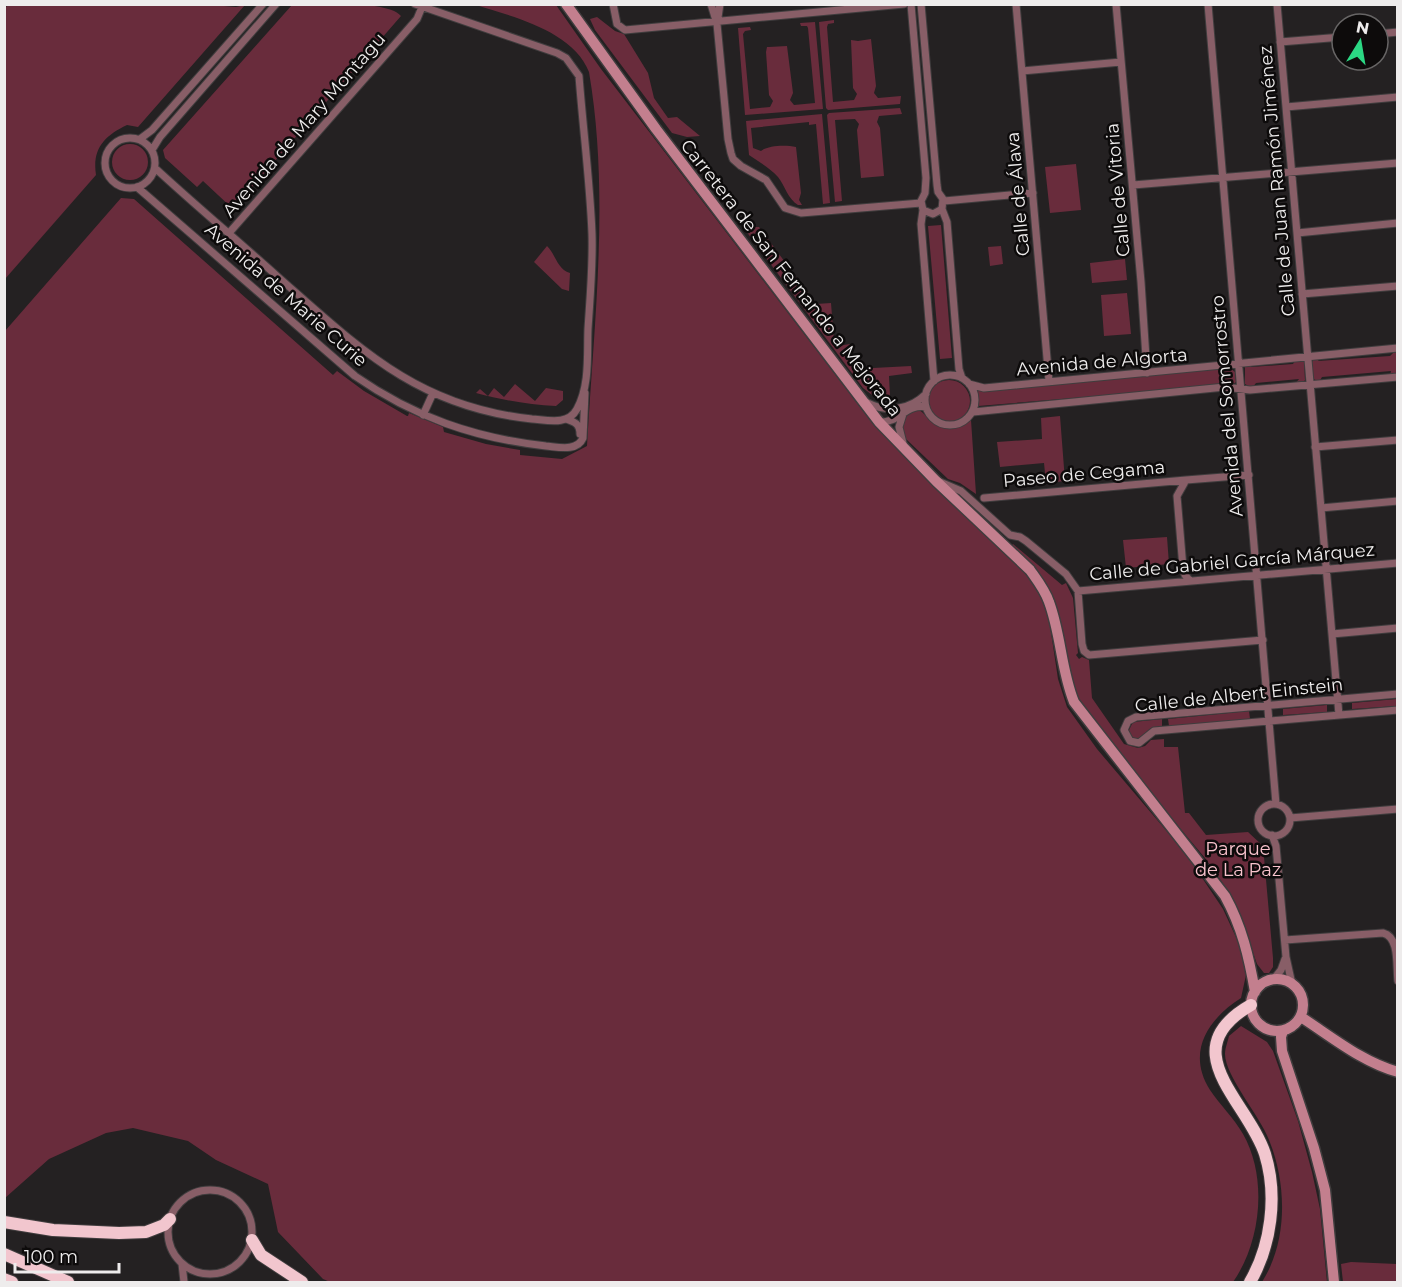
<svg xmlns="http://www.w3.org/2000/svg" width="1402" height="1287" font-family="Montserrat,sans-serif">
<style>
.green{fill:#692c3c}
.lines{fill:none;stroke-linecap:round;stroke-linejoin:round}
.street-casing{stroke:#403d3e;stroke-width:9}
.secondary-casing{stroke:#403d3e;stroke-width:13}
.highway-casing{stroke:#403d3e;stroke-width:14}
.street{stroke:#885e67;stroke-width:7}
.secondary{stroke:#c37f8e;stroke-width:10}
.highway{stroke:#f2c6ce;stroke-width:12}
.labels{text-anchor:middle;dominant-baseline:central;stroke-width:5;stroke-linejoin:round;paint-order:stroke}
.street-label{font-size:18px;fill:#eeecec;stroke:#0d0b0b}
.park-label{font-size:18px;fill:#f9c3cd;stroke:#0d0b0b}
</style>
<rect width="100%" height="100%" fill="#242122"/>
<path class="green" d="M224 5V6L236 7 245 5 138 127 127 125C104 136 92 149 96 175L5 279 4 9 8 5Z
M292 5C315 4 388 0 401 16L233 209 203 181 197 187 165 158 163 150Z
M476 5H556L601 69 870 420 922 473 1019 566 1040 592 1049 619 1058 679 1067 707 1097 749 1186 854 1223 909 1240 946 1246 975 1241 998C1208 1019 1186 1052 1210 1090 1220 1105 1234 1118 1243 1134 1268 1178 1261 1242 1233 1282H330L323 1279 278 1232 268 1184 216 1160 188 1141 133 1128 106 1133 49 1159 5 1198V331L121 198 134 199 333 375 337 371 364 391 407 416H408L409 413 443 427 444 432 486 444 520 450V455L562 459 587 446C594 321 610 195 589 72 573 31 514 17 476 5Z
M597 17 615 31 624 34 648 73 654 98 668 118 677 117 700 136 687 137 672 133 595 30 590 19Z
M834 20V23L828 24 827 27 833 102 854 100 857 94 853 88 851 40 858 41 871 39 876 86 874 93 878 98 901 96 900 104 828 110 826 108 819 22Z
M815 22 823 109 745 115 738 28 750 27 751 30 745 31 743 34 750 109 770 107 773 101 769 95 766 52 767 47H769L787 46 793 93 790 100 794 105 815 103 808 28 807 26H801L800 23Z
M900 108 902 114 879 116 877 122 880 128 884 176 861 178 857 130 859 124 855 119 835 120 842 201 835 202 827 115 829 113Z
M822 114 830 203 823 204 816 124 809 125V122L751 128 753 148 761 151C769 145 786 145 796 147L801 193 799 200 802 205H798C788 199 785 186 778 177 770 168 759 162 749 155L746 121Z
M112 162a18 18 0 1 1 36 0a18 18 0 1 1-36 0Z
M1076 164 1081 210 1050 213 1045 167Z
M941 225 952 358 940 359 928 226Z
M743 227H759L816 304 831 303 834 341 838 346 850 344 852 365 854 369 911 366 912 373 889 376 890 396 885 399 876 398 863 388Z
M547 246C556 255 557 269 570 273L569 291 562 289 534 262Z
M1001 246 1003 264 990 266 988 247Z
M1125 259 1127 280 1092 283 1090 263Z
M1127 293 1131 334 1104 336 1101 295Z
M1395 351H1397V374L1390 376 1391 371 1322 377 1319 382 1312 378 1311 364 1314 358 1321 356 1318 361 1390 356Z
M1297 358 1304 359 1305 380 1303 383 1295 384 1299 379 1256 383 1252 388 1245 384V365L1253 363 1251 367 1293 364Z
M1230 368 1235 372 1236 382 1232 385 978 406V390Z
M928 401a21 21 0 1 1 42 0a21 21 0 1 1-42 0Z
M515 384 535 401 546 388 563 391V400L556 406C529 405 503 400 476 393L480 389 488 396 494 388 504 397Z
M917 409C924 412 927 418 933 423 945 432 959 429 971 420L976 494 960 483 948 479 906 439 902 427 906 414Z
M1060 416 1065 481 1046 483 1044 463 1000 467 997 442 1042 439 1041 418Z
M1167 537 1169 564 1126 568 1123 540Z
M1013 544 1062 585 1066 583 1073 598 1078 653 1076 655 1079 659 1082 657 1089 660 1092 698 1124 744 1138 748 1145 746 1151 740 1164 739V747H1178L1185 813H1189L1206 835 1248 832 1263 846 1273 958V967L1269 973H1264L1257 964 1241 918 1222 882 1205 858 1101 734 1081 705 1071 682 1058 615 1011 547Z
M1397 699V706L1352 709V703Z
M1327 705V712L1283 715V709Z
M1249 711 1250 719 1169 726 1168 719Z
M1162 719V726L1151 728 1139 738H1133L1128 732 1133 722Z
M1241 1026 1267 1042 1273 1051 1298 1121 1312 1172 1320 1209 1327 1282H1262C1288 1241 1287 1184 1269 1140 1260 1116 1225 1076 1225 1054 1225 1048 1228 1041 1229 1036Z
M1351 1262 1397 1264V1282H1343L1341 1264Z"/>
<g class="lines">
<defs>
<path id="street" d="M613 4 617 24 625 30 904 4
M711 4 717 24
M720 4 717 24 728 139 731 153 733 159 741 166 766 180 785 208 801 213 921 203
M911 4 926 178 925 193 921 201 923 210 921 224 934 381
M921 4 937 185 938 192 943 199 942 209 947 222 959 369 962 378
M1016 4 1049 381
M1116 4 1141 282 1147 373
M1208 4 1276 804
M1277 4 1339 715
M1378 34 1398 32
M1280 42 1342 37
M1022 71 1121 62
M1286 107 1398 97
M105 163a25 25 0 1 1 50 0a25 25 0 1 1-50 0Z
M140 139 152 130 263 4
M152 150 160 137 276 4
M155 168C195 205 237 240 277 276 359 348 417 407 532 419 547 420 568 426 577 409 590 385 587 355 588 329 590 298 593 266 592 234 590 182 583 129 579 76L566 58 557 53 415 4
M1133 185 1398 163
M137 187 355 376C414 417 474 438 546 446 558 447 577 452 583 438L585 393
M944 201 1033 193
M923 210 933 214 942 209
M229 233 417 19 422 7
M1297 233 1398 223
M1302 294 1398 286
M925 400a25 25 0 1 1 50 0a25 25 0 1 1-50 0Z
M969 384 984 388 1398 348
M868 403C887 413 910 410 926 394
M973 412 1225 387 1250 390 1398 377
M903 414 899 427 903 443
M423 415 433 393
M566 419C575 422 580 424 580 434
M879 422C898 424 907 403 926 407
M1315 447 1398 440
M940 482 961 491 1010 535 1020 537 1026 541 1066 574 1078 591 1398 563
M984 498 1186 480
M1321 508 1398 501
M1190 581 1185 575 1183 568 1177 496 1186 480 1249 475
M1078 591 1082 644 1084 651 1089 655 1263 640
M1332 634 1398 628
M1398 694 1136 717 1128 721 1124 730 1130 741 1139 743 1154 731 1398 710
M1258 820a16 16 0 1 1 32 0a16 16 0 1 1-32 0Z
M1290 818 1398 809
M1272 835 1276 846 1286 957 1292 984
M1285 940 1383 933C1400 937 1396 967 1398 981
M1273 980 1281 970 1285 959
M168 1232a42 42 0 1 1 84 0a42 42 0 1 1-84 0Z
M182 1264 184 1282"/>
<path id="secondary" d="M566 4 656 129 879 422 936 481 1030 570C1037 580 1045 590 1049 602 1061 634 1061 670 1074 702L1225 896C1242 927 1249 957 1255 992
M1251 1005a26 26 0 1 1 52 0a26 26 0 1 1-52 0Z
M1301 1017C1332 1037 1362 1062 1398 1072
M1283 1031 1281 1037 1282 1051 1314 1148 1325 1190 1334 1282"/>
<path id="highway" d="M4 1222 53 1230 119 1233 146 1232 164 1225 170 1219
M252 1240 261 1255 302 1282
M4 1254 68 1282
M4 1279 12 1282
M1250 1282C1271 1246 1278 1196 1265 1154 1247 1100 1172 1050 1251 1005"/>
</defs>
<use href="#street" class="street-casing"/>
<use href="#secondary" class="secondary-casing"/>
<use href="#highway" class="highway-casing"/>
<use href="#street" class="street"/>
<use href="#secondary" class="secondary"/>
<use href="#highway" class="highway"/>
</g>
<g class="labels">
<g class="street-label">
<text transform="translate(304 125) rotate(-49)">Avenida de Mary Montagu</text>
<text transform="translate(1277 181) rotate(-95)">Calle de Juan Ramón Jiménez</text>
<text transform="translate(1118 190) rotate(-95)">Calle de Vitoria</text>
<text transform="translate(1018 194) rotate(-95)">Calle de Álava</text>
<text transform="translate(791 278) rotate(52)">Carretera de San Fernando a Mejorada</text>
<text transform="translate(286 295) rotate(41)">Avenida de Marie Curie</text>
<text transform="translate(1102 362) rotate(-5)">Avenida de Algorta</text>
<text transform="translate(1227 406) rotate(-95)">Avenida del Somorrostro</text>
<text transform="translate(1084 474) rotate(-5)">Paseo de Cegama</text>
<text transform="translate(1232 562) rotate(-5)">Calle de Gabriel García Márquez</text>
<text transform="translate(1239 695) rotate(-6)">Calle de Albert Einstein</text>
</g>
<g class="park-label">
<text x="1238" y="849">Parque<tspan x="1238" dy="21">de La Paz</tspan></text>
</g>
</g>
<rect width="1402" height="1287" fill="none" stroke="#eeecec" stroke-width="12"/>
<g transform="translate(1360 42) rotate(11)"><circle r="28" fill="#0d0b0b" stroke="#676565" stroke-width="1.5"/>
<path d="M0-4.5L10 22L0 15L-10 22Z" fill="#2bd884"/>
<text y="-9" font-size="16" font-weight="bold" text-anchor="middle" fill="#eeecec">N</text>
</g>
<path d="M15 1263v9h104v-9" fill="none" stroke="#eeecec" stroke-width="3"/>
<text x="24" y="1263" font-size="18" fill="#eeecec" stroke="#0d0b0b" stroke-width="4.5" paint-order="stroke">100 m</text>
</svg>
